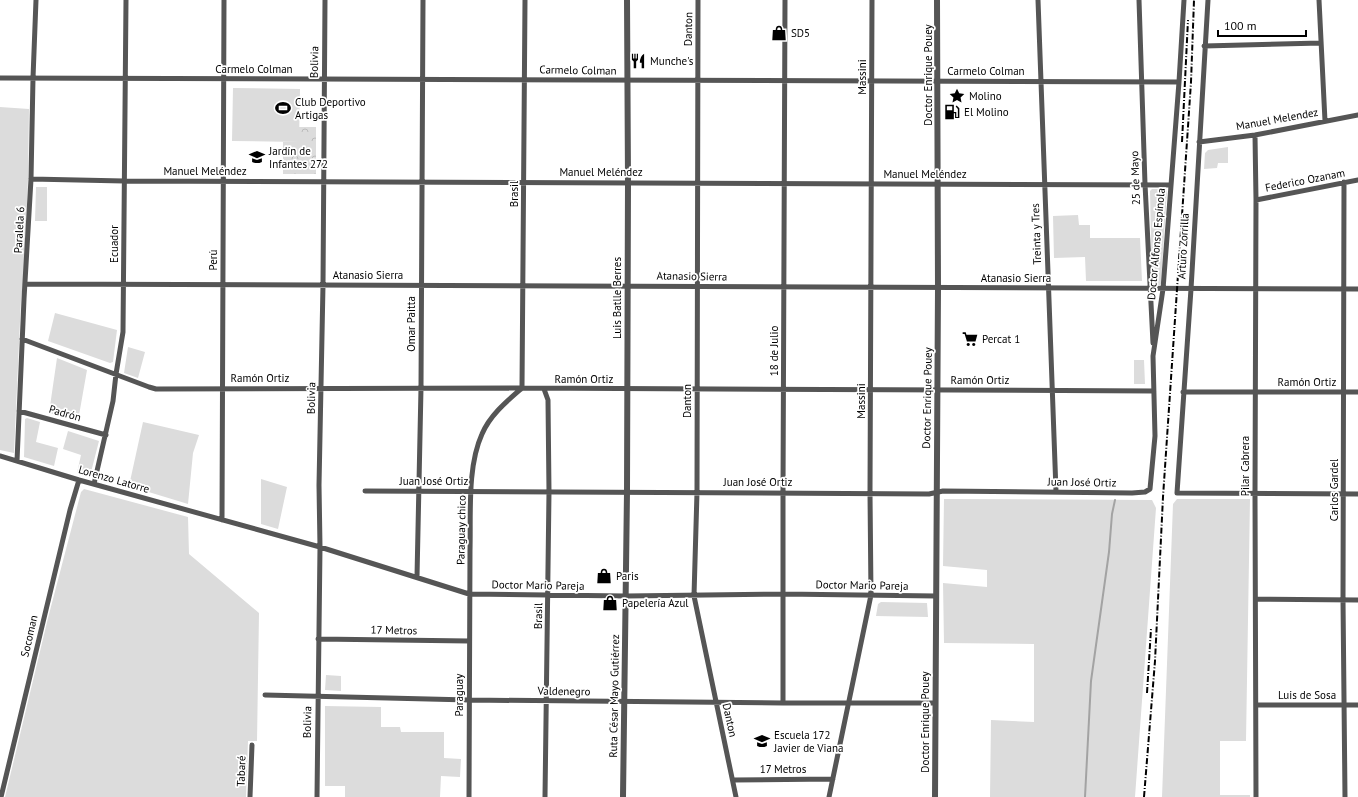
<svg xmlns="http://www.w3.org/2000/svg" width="1358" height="797" font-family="'PT Sans',sans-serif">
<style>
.grass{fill:#dcdcdc}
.forest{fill:url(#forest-crowns)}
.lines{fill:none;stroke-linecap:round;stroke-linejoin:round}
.stream{stroke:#a3a3a3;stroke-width:2}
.minor{stroke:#555;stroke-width:5}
.tertiary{stroke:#555;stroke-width:6}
.rail{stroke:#000;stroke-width:2;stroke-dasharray:6 2 1 2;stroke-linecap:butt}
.labels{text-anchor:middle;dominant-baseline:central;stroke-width:3.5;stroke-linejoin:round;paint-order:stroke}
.street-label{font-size:11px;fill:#000;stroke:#fff}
.poi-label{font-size:11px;fill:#000;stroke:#fff;text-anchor:start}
</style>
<defs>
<pattern id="forest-crowns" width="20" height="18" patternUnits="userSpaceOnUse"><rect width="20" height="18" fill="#dcdcdc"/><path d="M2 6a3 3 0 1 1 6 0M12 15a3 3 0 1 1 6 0" fill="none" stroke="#bbb"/></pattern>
</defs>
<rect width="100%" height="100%" fill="#fff"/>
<path class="grass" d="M233 88 300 89 299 142 232 141Z
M0 107 29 109 28 179 24 277 21 299 14 453 0 450Z
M1228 147V163H1218L1217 168 1204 169 1205 153 1208 150Z
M36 187H47V221H35Z
M1152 189H1165L1167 191 1161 283 1160 285H1154L1152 284 1150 191Z
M1078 215 1079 225H1090V238H1140L1142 281H1086L1085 257 1054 258 1053 216Z
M55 313 117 330 113 362 110 363 48 341Z
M128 347 145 352 138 378 124 373Z
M57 358 87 370 78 421 49 413Z
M1134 360H1144L1145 384H1134Z
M27 418 40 422 36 442 58 448 54 466 24 457 25 419Z
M143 422 199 435 193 453 188 504 129 486Z
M68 431 99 441 90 476 77 473 81 455 63 449Z
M261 479 287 487 278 529 261 524Z
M84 489 188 517 189 554 259 613 257 741H248L246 797H5L48 618 81 492Z
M944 499 1152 500 1156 508 1135 797H990L991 720 1034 722V644L944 643 943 583 987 587V570L943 566Z
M1177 499H1250L1246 741H1220V795H1250V797H1162L1173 504Z
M881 602 927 603 928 617 876 616 878 604Z
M326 675 341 676V691L325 690Z
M325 706 381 707V727H400L401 732H444V758L461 759 460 777 441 776 440 797H345V786H325Z"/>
<path class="forest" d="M299 127H316V174H283V142H299Z"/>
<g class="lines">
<path class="stream" d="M1085 797 1091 681 1109 552 1112 514 1115 500"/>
<path class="minor" d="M698 0 697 492 694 596 736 797
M1038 0 1056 491
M1139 0 1145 184 1153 343
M1208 0 1191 289 1177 493 1358 494
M1319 0 1325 121
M1204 46 1321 43
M0 78 1179 82
M1255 135 1256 200 1255 493 1256 797
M1199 142 1255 135 1358 115
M31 179 124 181 1171 185
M1344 182 1343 600 1345 797
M1256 200 1358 180
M26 284 1358 289
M22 339 149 387 156 389 522 388 1154 391
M544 389 548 400 549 492 545 797
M1183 392H1358
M19 411 106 435
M0 456 79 480 320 547 469 594 626 596 783 594 936 596
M17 461 24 299 31 179 33 78 36 0
M94 484 113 401 116 374 123 332 126 0
M365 491 929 494 943 491 1132 493 1145 492 1150 489 1155 436 1153 356 1163 289 1179 82 1184 0
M222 520 224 0
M417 577 421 388 423 0
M1256 599 1358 600
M318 639 469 641
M265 695 469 700 783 703H935
M783 703V492L785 0
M1256 705H1358
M733 780 833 779
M1 797 70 510 79 480
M250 797 252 745
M317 797 320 547 319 485 323 285 325 0
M469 797C469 715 469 633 470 551 471 514 467 467 482 434 490 415 507 401 522 388L525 0
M829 797 871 595 870 493 872 0"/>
<path class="tertiary" d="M623 797 627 492 628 182 627 0
M935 797 938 288 937 0"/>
<path class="rail" d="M1182 142 1188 20
M1147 693 1151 629
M1144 797 1155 661 1163 497 1191 82 1194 0"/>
</g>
<defs>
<symbol id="shop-bare" viewBox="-9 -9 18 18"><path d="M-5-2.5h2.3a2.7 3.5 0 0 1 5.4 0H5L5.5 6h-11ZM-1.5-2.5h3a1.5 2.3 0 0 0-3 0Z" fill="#000" stroke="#fff" stroke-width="2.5" paint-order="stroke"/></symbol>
<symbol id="restaurant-bare" viewBox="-9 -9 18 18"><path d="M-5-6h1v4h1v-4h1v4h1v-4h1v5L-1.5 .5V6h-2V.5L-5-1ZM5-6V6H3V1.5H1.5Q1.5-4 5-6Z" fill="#000" stroke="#fff" stroke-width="2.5" paint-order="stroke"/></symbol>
<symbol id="sight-bare" viewBox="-9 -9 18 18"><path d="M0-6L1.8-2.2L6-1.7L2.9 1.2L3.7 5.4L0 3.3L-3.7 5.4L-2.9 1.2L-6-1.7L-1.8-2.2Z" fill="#000" stroke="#fff" stroke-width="2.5" paint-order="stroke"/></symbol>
<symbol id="stadium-bare" viewBox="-9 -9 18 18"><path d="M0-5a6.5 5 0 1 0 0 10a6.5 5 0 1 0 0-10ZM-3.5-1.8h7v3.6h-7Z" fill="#000" stroke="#fff" stroke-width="2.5" paint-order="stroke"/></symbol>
<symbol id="fuel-bare" viewBox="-9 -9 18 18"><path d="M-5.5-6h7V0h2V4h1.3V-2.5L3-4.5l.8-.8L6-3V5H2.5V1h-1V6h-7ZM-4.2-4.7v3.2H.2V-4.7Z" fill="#000" stroke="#fff" stroke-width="2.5" paint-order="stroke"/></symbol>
<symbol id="school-bare" viewBox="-9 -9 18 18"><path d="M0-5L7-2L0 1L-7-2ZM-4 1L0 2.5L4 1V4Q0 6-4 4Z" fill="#000" stroke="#fff" stroke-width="2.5" paint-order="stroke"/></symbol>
<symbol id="supermarket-bare" viewBox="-9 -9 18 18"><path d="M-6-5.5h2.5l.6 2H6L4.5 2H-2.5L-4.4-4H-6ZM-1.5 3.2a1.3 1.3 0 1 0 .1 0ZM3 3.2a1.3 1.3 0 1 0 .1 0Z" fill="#000" stroke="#fff" stroke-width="2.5" paint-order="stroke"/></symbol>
</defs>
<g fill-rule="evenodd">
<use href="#shop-bare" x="768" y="22" width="22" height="22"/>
<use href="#restaurant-bare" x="627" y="50" width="22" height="22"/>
<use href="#sight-bare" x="946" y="85" width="22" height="22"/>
<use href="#stadium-bare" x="272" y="97" width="22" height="22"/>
<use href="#fuel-bare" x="941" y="101" width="22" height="22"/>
<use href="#school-bare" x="246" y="146" width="22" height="22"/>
<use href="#supermarket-bare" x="959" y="328" width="22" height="22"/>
<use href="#shop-bare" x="593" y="565" width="22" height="22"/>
<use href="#shop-bare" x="599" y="592" width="22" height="22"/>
<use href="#school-bare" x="751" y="730" width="22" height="22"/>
</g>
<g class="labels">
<g class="street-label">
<text transform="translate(688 29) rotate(-89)">Danton</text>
<text transform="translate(314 62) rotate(-89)">Bolivia</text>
<text x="254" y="69">Carmelo Colman</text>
<text transform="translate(578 70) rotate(1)">Carmelo Colman</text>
<text x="986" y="71">Carmelo Colman</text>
<text transform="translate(928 75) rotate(-90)">Doctor Enrique Pouey</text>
<text transform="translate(862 77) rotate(-90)">Massini</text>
<text transform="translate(1277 119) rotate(-10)">Manuel Melendez</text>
<text x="205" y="171">Manuel Meléndez</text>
<text x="601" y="172">Manuel Meléndez</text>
<text x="925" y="174">Manuel Meléndez</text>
<text transform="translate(1135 178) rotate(-92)">25 de Mayo</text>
<text transform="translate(1305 180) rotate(-11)">Federico Ozanam</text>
<text transform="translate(514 194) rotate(-90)">Brasil</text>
<text transform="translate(19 230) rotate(-87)">Paralela 6</text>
<text transform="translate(1036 234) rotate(-92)">Treinta y Tres</text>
<text transform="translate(114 244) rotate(-90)">Ecuador</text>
<text transform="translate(1156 244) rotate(-85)">Doctor Alfonso Espínola</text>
<text transform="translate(1183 246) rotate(-87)">Arturo Zorrilla</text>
<text transform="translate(213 260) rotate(-90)">Perú</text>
<text x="368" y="275">Atanasio Sierra</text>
<text transform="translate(692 276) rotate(1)">Atanasio Sierra</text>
<text x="1016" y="278">Atanasio Sierra</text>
<text transform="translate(617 298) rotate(-90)">Luis Batlle Berres</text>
<text transform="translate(411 324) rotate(-90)">Omar Paitta</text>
<text transform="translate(774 351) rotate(-90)">18 de Julio</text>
<text x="260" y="378">Ramón Ortiz</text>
<text x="584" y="379">Ramón Ortiz</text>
<text x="980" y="380">Ramón Ortiz</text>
<text x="1307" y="382">Ramón Ortiz</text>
<text transform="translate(311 398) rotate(-89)">Bolivia</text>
<text transform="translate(927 398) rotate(-89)">Doctor Enrique Pouey</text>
<text transform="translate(687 401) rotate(-90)">Danton</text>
<text transform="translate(861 401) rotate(-90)">Massini</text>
<text transform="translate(65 413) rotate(16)">Padrón</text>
<text transform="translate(1245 466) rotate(-90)">Pilar Cabrera</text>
<text transform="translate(114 479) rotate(16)">Lorenzo Latorre</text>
<text x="434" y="481">Juan José Ortiz</text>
<text x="758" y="482">Juan José Ortiz</text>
<text transform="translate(1082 482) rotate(1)">Juan José Ortiz</text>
<text transform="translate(1334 490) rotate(-90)">Carlos Gardel</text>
<text transform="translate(461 530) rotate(-89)">Paraguay chico</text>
<text transform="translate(538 585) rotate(1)">Doctor Mario Pareja</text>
<text transform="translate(862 585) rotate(1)">Doctor Mario Pareja</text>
<text transform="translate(538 616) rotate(-89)">Brasil</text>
<text transform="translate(394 630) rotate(1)">17 Metros</text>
<text transform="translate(29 636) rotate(-77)">Socoman</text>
<text transform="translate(564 691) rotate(1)">Valdenegro</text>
<text transform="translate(459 695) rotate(-90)">Paraguay</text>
<text x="1307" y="695">Luis de Sosa</text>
<text transform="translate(614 696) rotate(-89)">Ruta César Mayo Gutiérrez</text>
<text transform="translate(730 720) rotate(78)">Danton</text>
<text transform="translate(307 722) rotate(-89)">Bolivia</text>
<text transform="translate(925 722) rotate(-90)">Doctor Enrique Pouey</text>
<text x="783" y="769">17 Metros</text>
<text transform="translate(241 771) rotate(-88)">Tabaré</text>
</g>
<g class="poi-label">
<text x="791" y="33">SD5</text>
<text x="650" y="61">Munche's</text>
<text x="969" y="96">Molino</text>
<text x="295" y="102">Club Deportivo<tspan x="295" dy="13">Artigas</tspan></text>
<text x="964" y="112">El Molino</text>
<text x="269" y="151">Jardín de<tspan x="269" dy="13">Infantes 272</tspan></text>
<text x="982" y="339">Percat 1</text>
<text x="616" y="576">Paris</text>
<text x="622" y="603">Papelería Azul</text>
<text x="774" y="735">Escuela 172<tspan x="774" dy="13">Javier de Viana</tspan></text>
</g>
</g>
<path d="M1218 30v6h88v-6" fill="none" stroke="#000000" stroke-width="2"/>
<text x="1224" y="30" font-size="12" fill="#000000" stroke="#ffffff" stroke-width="3" paint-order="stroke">100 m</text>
</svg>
